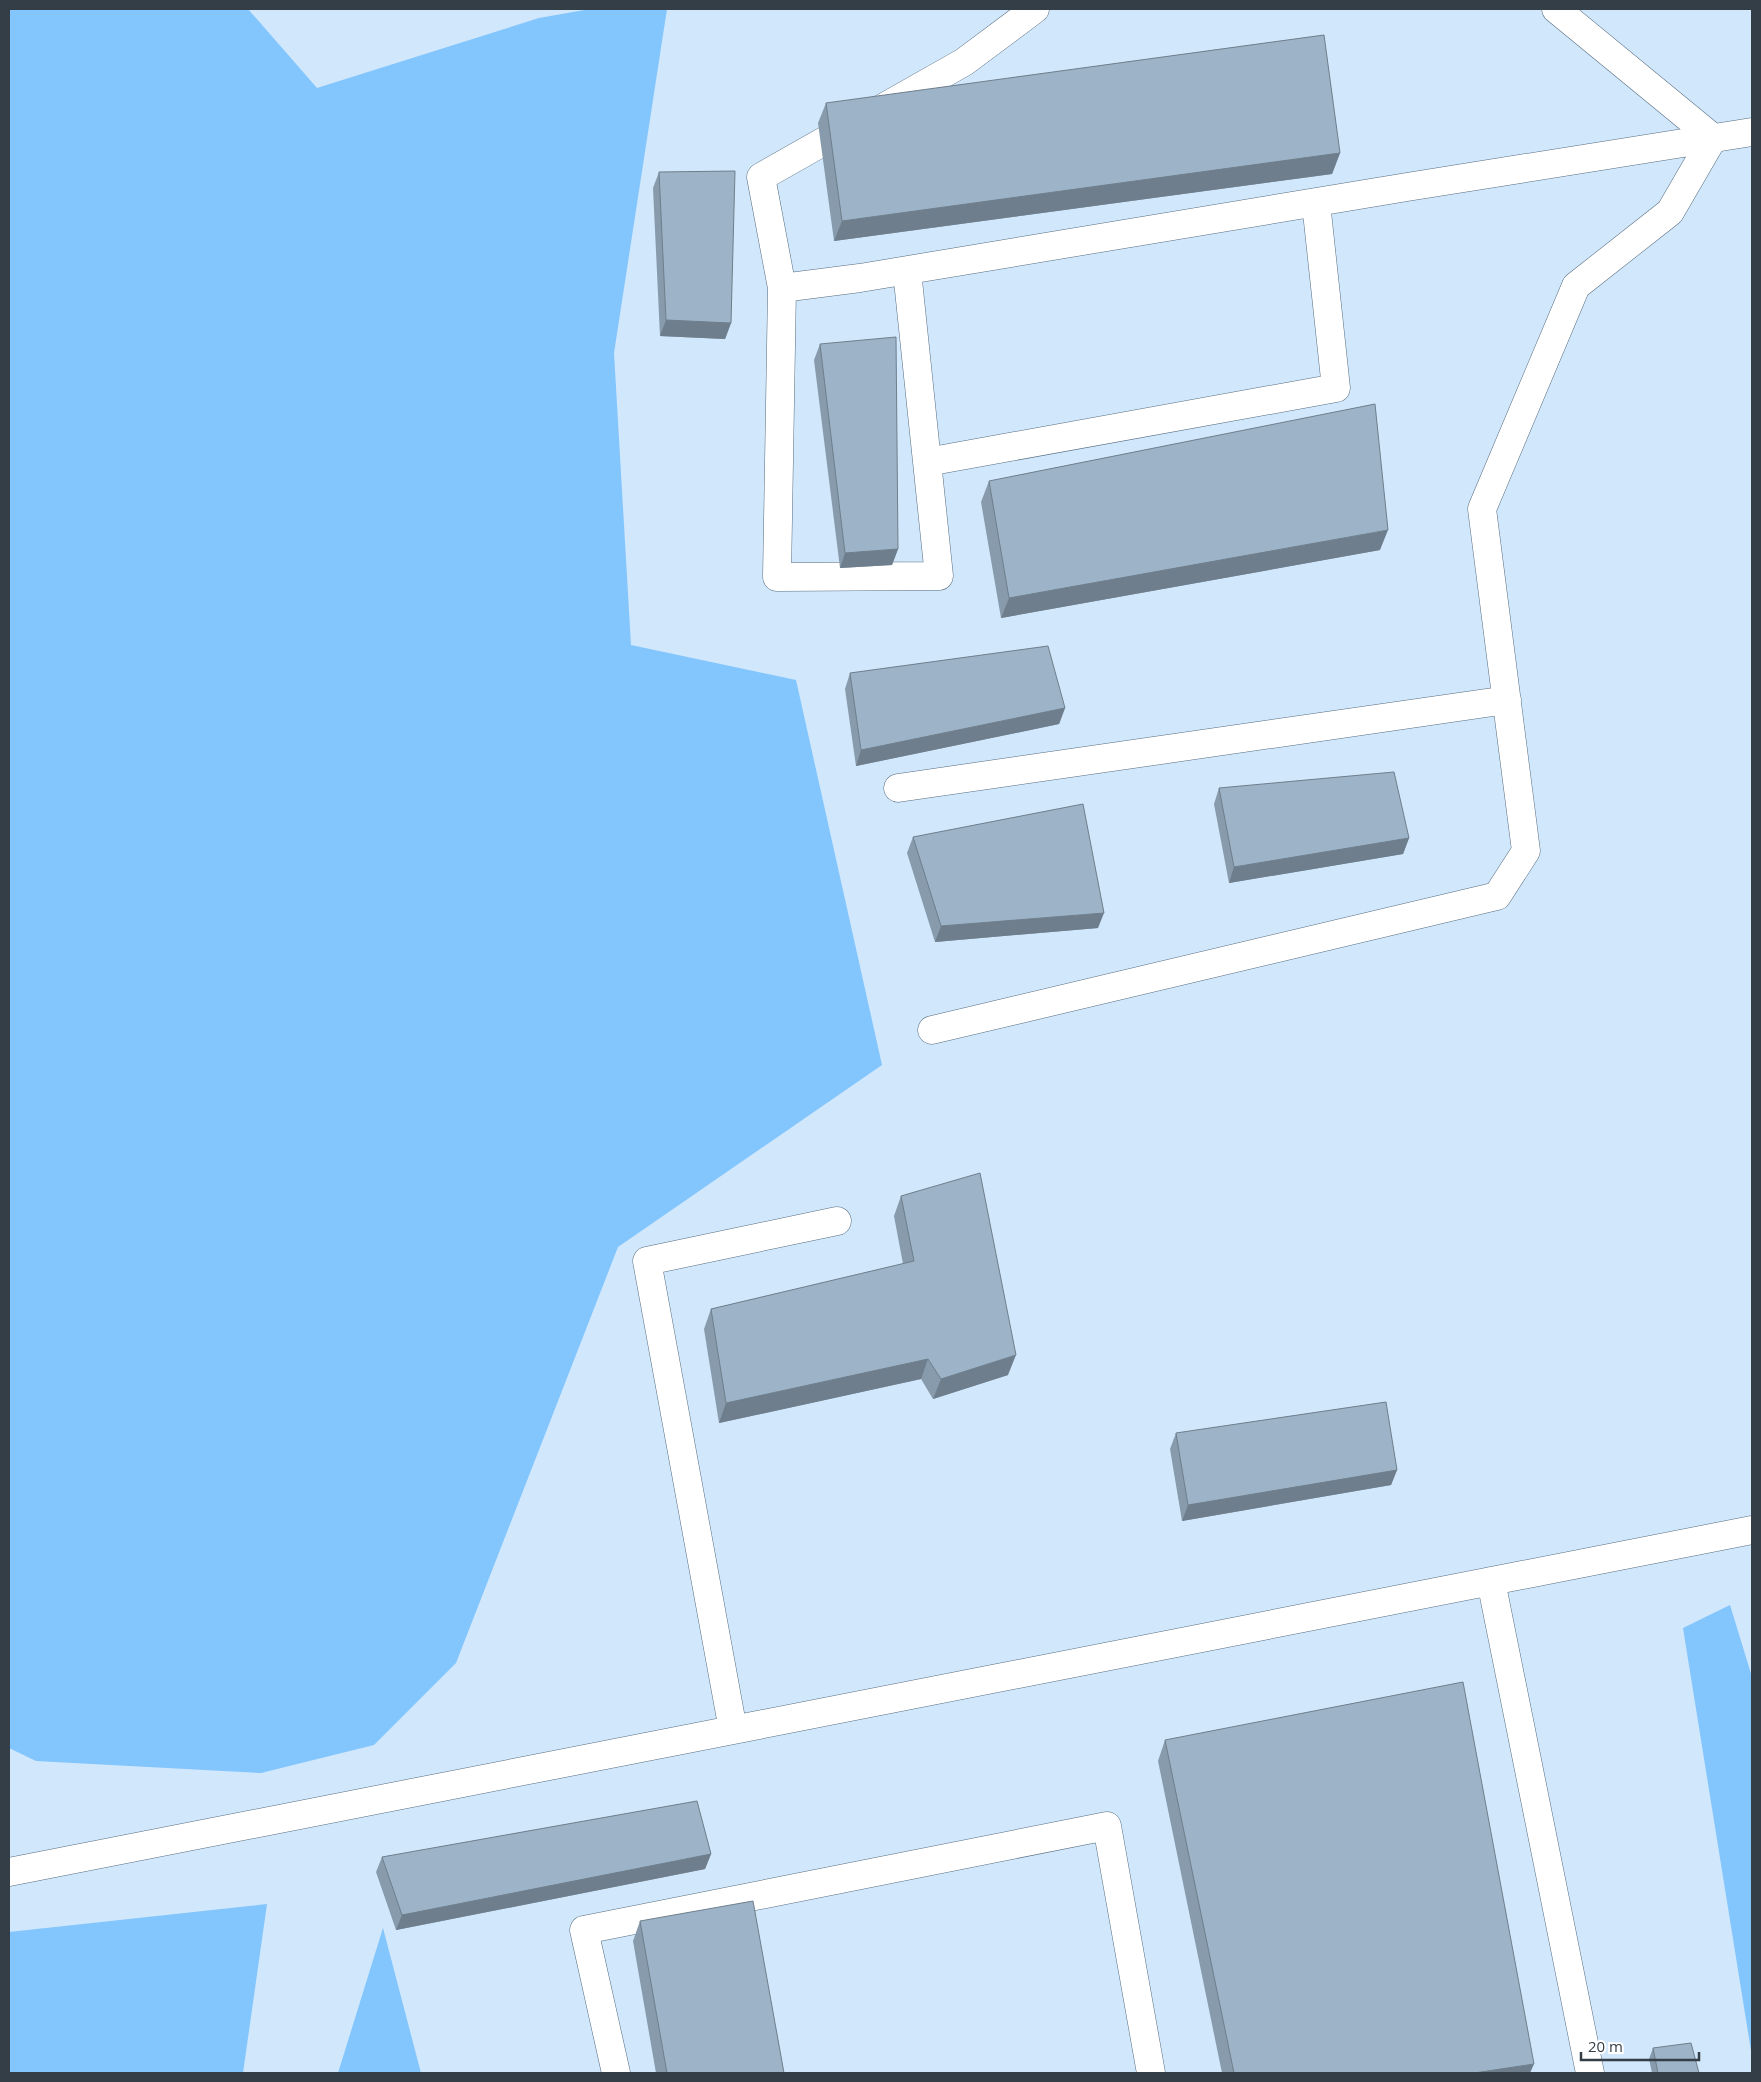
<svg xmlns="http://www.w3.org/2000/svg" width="1761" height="2082" font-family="'Open Sans',sans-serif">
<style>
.green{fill:#83c5fd}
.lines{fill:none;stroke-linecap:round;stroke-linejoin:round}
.minor-casing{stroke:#576c7e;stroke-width:29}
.minor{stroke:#fff;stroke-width:28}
.wall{fill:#879bac}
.shaded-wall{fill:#6e7e8c}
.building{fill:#9db4c8;stroke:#6e7e8c}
</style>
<rect width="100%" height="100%" fill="#d0e7fc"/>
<path class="green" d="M9 9H248L317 88 539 18 590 9H667L614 353 631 645 796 680 882 1065 618 1247 456 1663 374 1745 261 1773 36 1761 9 1748Z
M1730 1605 1752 1677V2057L1683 1628Z
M267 1904 243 2073H9V1932Z
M383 1928 421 2073H338Z"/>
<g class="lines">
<defs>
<path id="minor" d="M907 271 939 576 777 577 782 288 761 177 964 62 1035 9
M782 288 860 278 1407 187 1752 132
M927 462 1336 388 1316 203
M898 788 1507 700
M932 1030 1497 896 1526 851 1482 509 1576 286 1670 212 1713 138 1556 9
M1491 1581 1590 2073
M733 1730 647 1261 837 1221
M9 1872 1752 1530
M616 2073 584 1930 1107 1826 1151 2073"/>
</defs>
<use href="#minor" class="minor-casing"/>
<use href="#minor" class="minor"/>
</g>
<path class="wall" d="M826 103 1340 153 1332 174 834 241 818 123Z
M659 172 731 323 725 339 660 336 653 188Z
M820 344 898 549 892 565 840 568 814 360Z
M989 481 1380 550 1001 618 981 502Z
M850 673 1065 708 1059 724 856 766 845 689Z
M1219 788 1409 838 1403 854 1229 883 1214 804Z
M913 837 1098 928 935 942 907 853Z
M901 1196 1008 1375 933 1399 921 1379 719 1423 704 1329 711 1309 903 1264 894 1216Z
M1176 1433 1397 1470 1391 1485 1182 1521 1170 1449Z
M1165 1740 1530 2073H1222L1158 1761Z
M711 1854 705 1869 396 1930 376 1872 382 1857Z
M640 1921 784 2073H656L633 1941Z
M1653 2048 1699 2073H1652L1649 2059Z"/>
<path class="shaded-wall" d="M1340 153 1332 174 834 241 842 221Z
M666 320 731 323 725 339 660 336Z
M1388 530 1380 550 1001 618 1009 598Z
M898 549 892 565 840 568 845 553Z
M1065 708 1059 724 856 766 861 750Z
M1409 838 1403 854 1229 883 1234 867Z
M1104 913 1098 928 935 942 941 926Z
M1016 1355 1008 1375 933 1399 941 1379Z
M928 1359 921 1379 719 1423 726 1403Z
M1397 1470 1391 1485 1182 1521 1188 1505Z
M711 1854 705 1869 396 1930 402 1915Z
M1534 2064 1530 2073H1474Z"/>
<path class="building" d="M1324 35 1340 153 842 221 826 103Z
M735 171 731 323 666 320 659 172Z
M896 337 898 549 845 553 820 344Z
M1375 404 1388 530 1009 598 989 481Z
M1048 646 1065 708 861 750 850 673Z
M1394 772 1409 838 1234 867 1219 788Z
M1083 804 1104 913 941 926 913 837Z
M980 1173 1016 1355 941 1379 928 1359 726 1403 711 1309 914 1261 901 1196Z
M1386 1402 1397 1470 1188 1505 1176 1433Z
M1463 1682 1534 2064 1474 2073H1234L1165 1740Z
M697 1801 711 1854 402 1915 382 1857Z
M753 1901 784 2073H667L640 1921Z
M1691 2043 1699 2073H1658L1653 2048Z"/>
<rect width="1761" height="2082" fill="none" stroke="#343e46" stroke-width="20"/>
<path d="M1581 2052v8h118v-8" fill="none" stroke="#343e46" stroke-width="2.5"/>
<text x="1588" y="2052" font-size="15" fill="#343e46" stroke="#ffffff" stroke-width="4" paint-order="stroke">20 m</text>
</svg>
